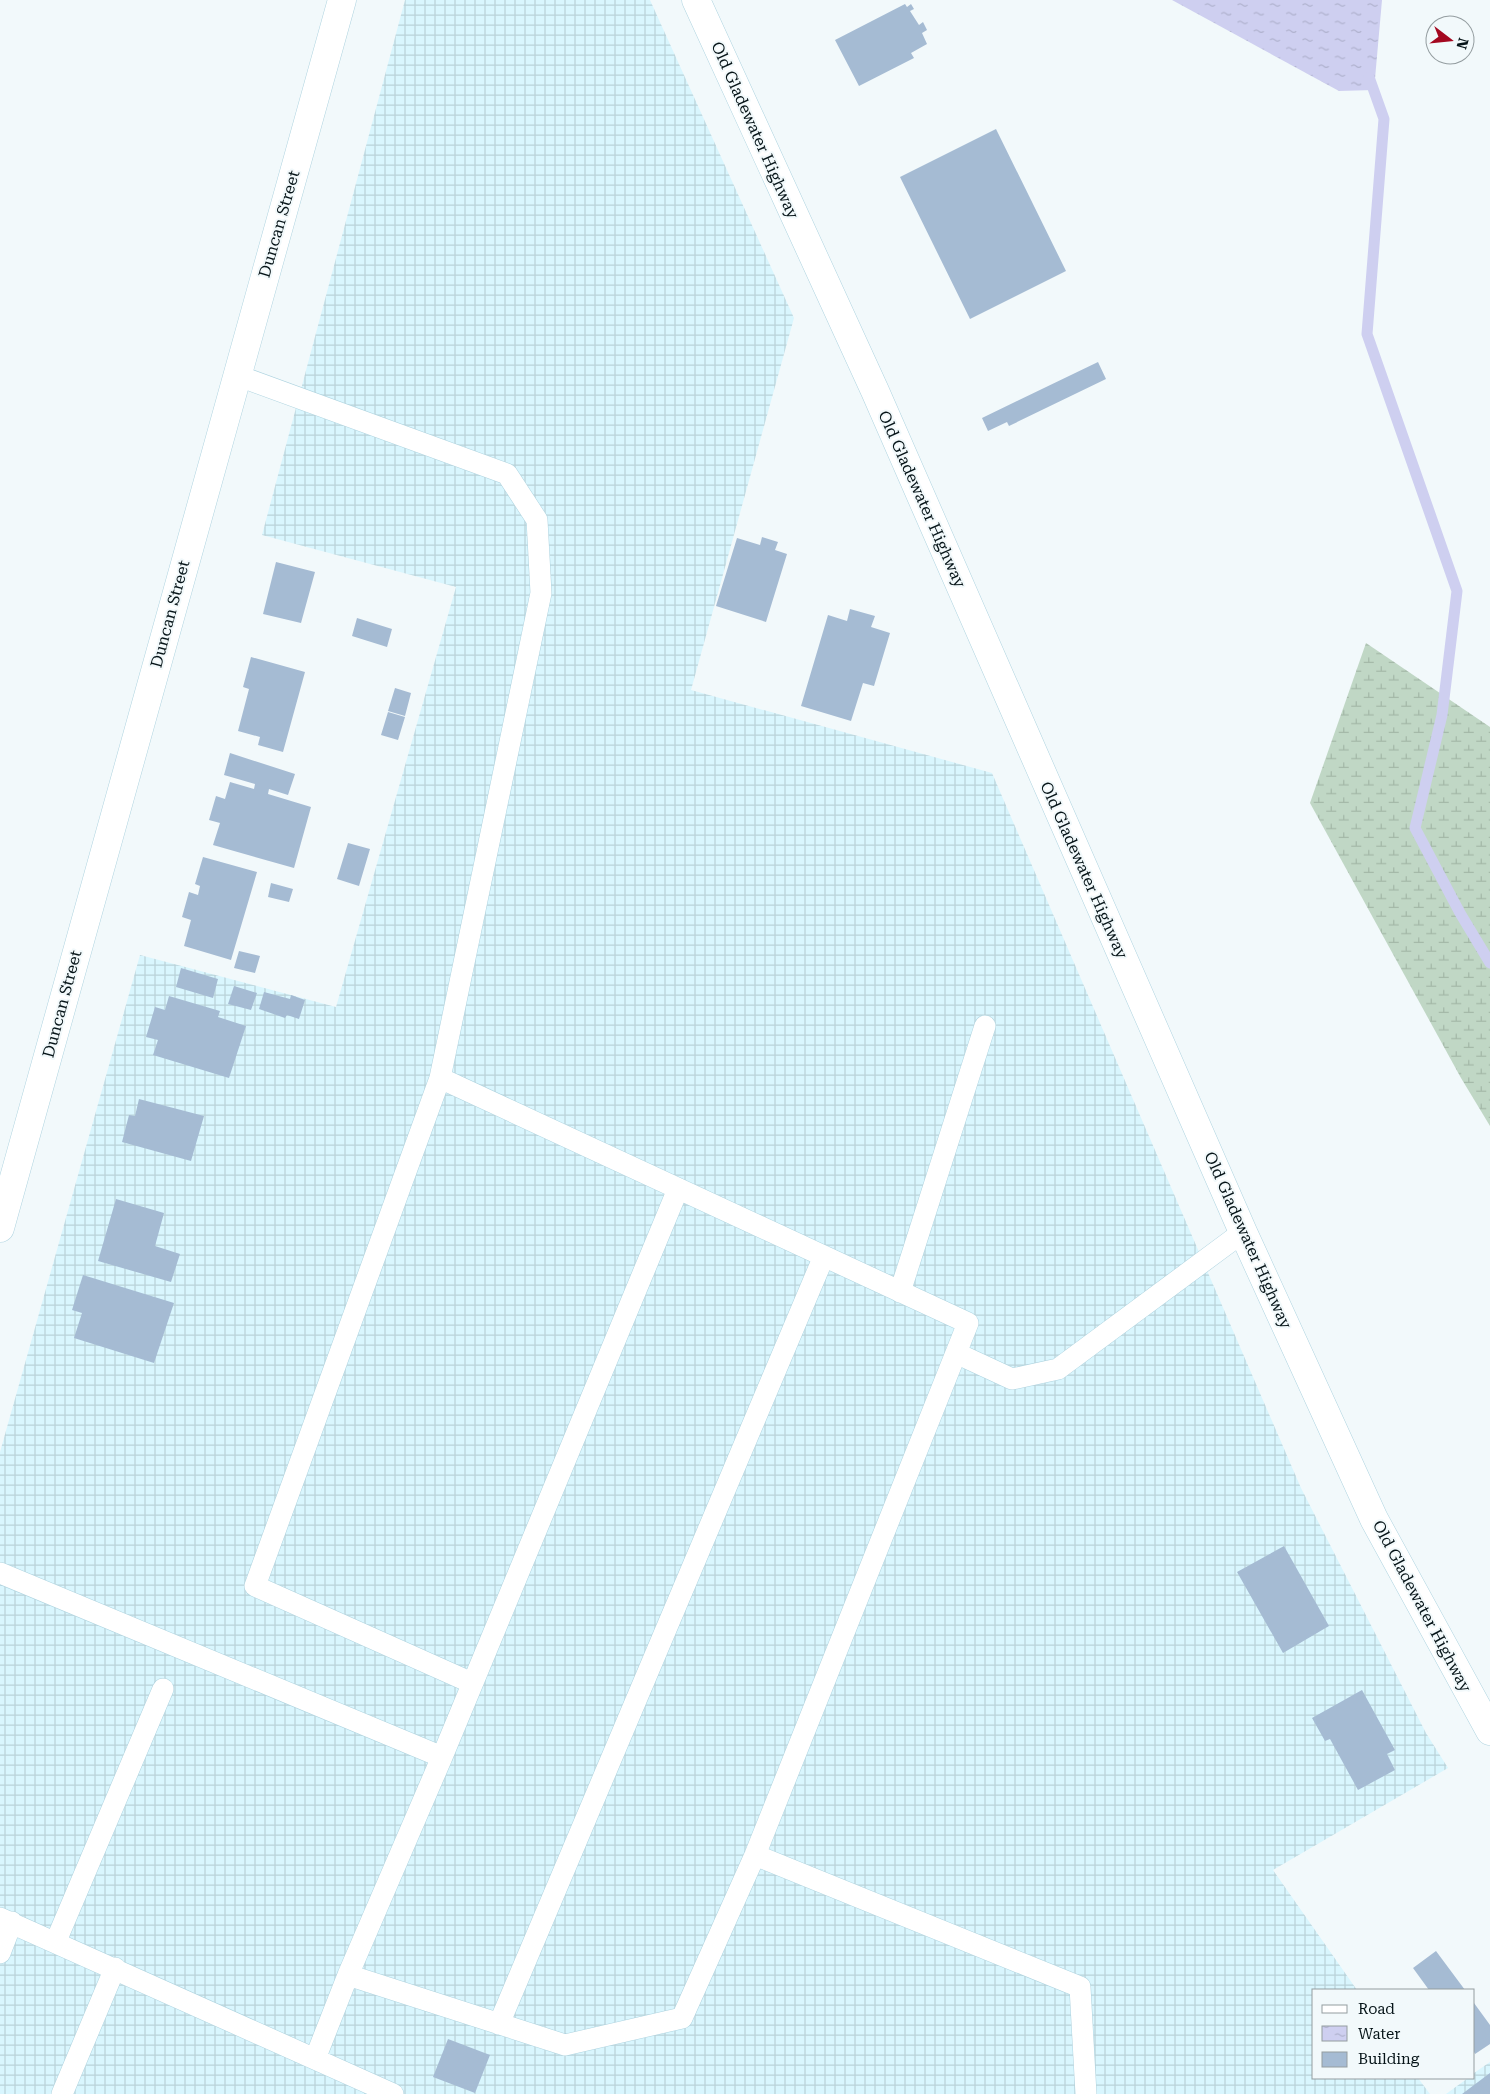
<svg xmlns="http://www.w3.org/2000/svg" width="1490" height="2094" font-family="'Roboto Serif',serif">
<style>
.industrial{fill:url(#industrial-grid)}
.wetland{fill:url(#wetland-marsh)}
.water{fill:url(#water-ripples)}
.lines{fill:none;stroke-linecap:round;stroke-linejoin:round}
.stream{stroke:#cecff0;stroke-width:11}
.building{fill:#a5bbd3}
.service-casing{stroke:#afd4e0;stroke-width:22}
.minor-casing{stroke:#afd4e0;stroke-width:29}
.tertiary-casing{stroke:#afd4e0;stroke-width:29}
.service{stroke:#fff;stroke-width:21}
.minor{stroke:#fff;stroke-width:28}
.tertiary{stroke:#fff;stroke-width:28}
.labels{text-anchor:middle;dominant-baseline:central;stroke-width:4;stroke-linejoin:round;paint-order:stroke}
.street-label{font-size:16px;fill:#061418;stroke:#f2f9fb}
</style>
<defs>
<pattern id="industrial-grid" width="8" height="8" patternUnits="userSpaceOnUse" patternTransform="scale(1.25)"><rect width="8" height="8" fill="#d9f6fe"/><path d="M0 4h8M4 0v8" fill="none" stroke="#b9d2d9"/></pattern>
<pattern id="wetland-marsh" width="20" height="14" patternUnits="userSpaceOnUse" patternTransform="scale(1.25)"><rect width="20" height="14" fill="#c0d7c5"/><path d="M1 5h8M5 5V1M11 12h8M15 12V8" fill="none" stroke="#a4b8a8"/></pattern>
<pattern id="water-ripples" width="26" height="14" patternUnits="userSpaceOnUse" patternTransform="scale(1.25)"><rect width="26" height="14" fill="#cecff0"/><path d="M2 4q2-2 4 0t4 0M15 11q2-2 4 0t4 0" fill="none" stroke="#afb1cd"/></pattern>
</defs>
<rect width="100%" height="100%" fill="#f2f9fb"/>
<path class="industrial" d="M405 0H650L794 318 691 690 992 773 1301 1488 1426 1733 1448 1768 1273 1870 1357 1990H1314V2078H1418L1430 2094H0V1452L140 955 336 1007 456 587 262 535Z
M1490 2062V2094H1446L1468 2078H1474V2073Z"/>
<path class="wetland" d="M1366 643 1490 727V1126L1461 1078 1310 803Z"/>
<path class="water" d="M1172 0H1382L1374 90 1339 91Z"/>
<g class="lines">
<path class="stream" d="M1369 77 1384 119 1367 334 1457 591 1442 715 1415 828 1460 913 1490 963"/>
</g>
<path class="building" d="M905 4 907 7 911 4 914 9 910 11 919 25 923 22 927 30 922 33 927 44 911 53 914 58 859 86 835 40Z
M996 129 1066 271 970 319 900 177Z
M1098 362 1106 379 1009 426 1007 422 988 431 982 418Z
M762 537 778 542 775 550 787 554 766 622 716 606 737 538 760 545Z
M276 562 315 572 301 623 263 614Z
M850 609 875 616 871 627 890 633 874 686 863 683 851 721 801 706 828 615 847 621Z
M357 618 392 629 387 647 352 636Z
M251 657 305 672 283 752 258 745 260 737 238 731 249 689 243 687Z
M395 688 411 693 405 716 388 711Z
M388 712 405 717 398 740 381 735Z
M230 753 295 774 288 795 269 789 268 794 311 807 294 868 213 845 220 823 209 820 216 796 225 799 230 782 254 789 255 784 224 775Z
M348 843 370 849 359 886 337 879Z
M203 857 257 872 231 960 184 946 191 920 182 917 189 892 198 895 200 886 195 884Z
M271 883 293 889 289 902 268 897Z
M239 951 260 956 255 973 234 968Z
M181 968 218 979 213 998 176 987Z
M234 986 257 993 251 1010 228 1004Z
M264 992 290 999 291 995 305 1000 299 1019 287 1015 285 1018 259 1009Z
M169 996 220 1011 218 1017 246 1026 229 1078 153 1055 158 1040 146 1037 155 1007 165 1010Z
M139 1099 204 1116 191 1161 122 1142 129 1115 135 1116Z
M116 1199 164 1213 155 1246 180 1254 171 1282 98 1261Z
M83 1275 174 1303 154 1363 74 1338 82 1313 72 1310Z
M1284 1546 1329 1626 1283 1653 1237 1572Z
M1362 1690 1395 1750 1387 1754 1395 1770 1358 1790 1330 1739 1325 1741 1312 1718Z
M1436 1951 1465 1990H1429L1413 1968Z
M1474 2003 1490 2025V2044L1475 2054 1474 2052Z
M448 2039 490 2055 475 2093 433 2077Z
M1490 2073V2094H1462Z"/>
<g class="lines">
<defs>
<path id="service" d="M236 375 507 474 537 520 541 593 440 1078 255 1586 472 1683
M900 1292 985 1026
M956 1353 1012 1379 1058 1369 1243 1232
M0 1573 442 1757 348 1975 315 2059
M442 1757 678 1189
M755 1855 1080 1987 1086 2094
M0 1918 393 2094
M56 1941 163 1689
M0 1953 12 1922
M348 1975 565 2045 682 2018 755 1855 968 1323 440 1078
M499 2024 824 1256
M62 2094 115 1968"/>
<path id="minor" d="M696 0 875 391 1243 1232 1374 1519 1490 1731"/>
<path id="tertiary" d="M0 1228 342 0"/>
</defs>
<use href="#service" class="service-casing"/>
<use href="#minor" class="minor-casing"/>
<use href="#tertiary" class="tertiary-casing"/>
<use href="#service" class="service"/>
<use href="#minor" class="minor"/>
<use href="#tertiary" class="tertiary"/>
</g>
<g class="labels">
<g class="street-label">
<text transform="translate(755 130) rotate(66)">Old Gladewater Highway</text>
<text transform="translate(279 224) rotate(-74)">Duncan Street</text>
<text transform="translate(922 499) rotate(66)">Old Gladewater Highway</text>
<text transform="translate(170 614) rotate(-75)">Duncan Street</text>
<text transform="translate(1084 870) rotate(66)">Old Gladewater Highway</text>
<text transform="translate(62 1004) rotate(-75)">Duncan Street</text>
<text transform="translate(1248 1240) rotate(66)">Old Gladewater Highway</text>
<text transform="translate(1422 1606) rotate(62)">Old Gladewater Highway</text>
</g>
</g>
<rect x="1312" y="1989" width="162" height="90" fill="#f2f9fb" stroke="#949da0"/>
<rect x="1322" y="2005" width="25" height="8" fill="#ffffff" stroke="#949da0"/>
<text x="1358" y="2014" font-size="15" fill="#061418">Road</text>
<rect x="1322" y="2026" width="25" height="15" fill="url(#water-ripples)" stroke="#949da0"/>
<text x="1358" y="2039" font-size="15" fill="#061418">Water</text>
<rect x="1322" y="2052" width="25" height="15" fill="#a5bbd3" stroke="#949da0"/>
<text x="1358" y="2064" font-size="15" fill="#061418">Building</text>
<g transform="translate(1450 40) rotate(106)"><circle r="24" fill="#f2f9fb" stroke="#949da0"/>
<path d="M0-4L9 19L0 12L-9 19Z" fill="#a40820"/>
<text y="-8" font-size="14" font-weight="bold" text-anchor="middle" fill="#061418">N</text>
</g>
</svg>
